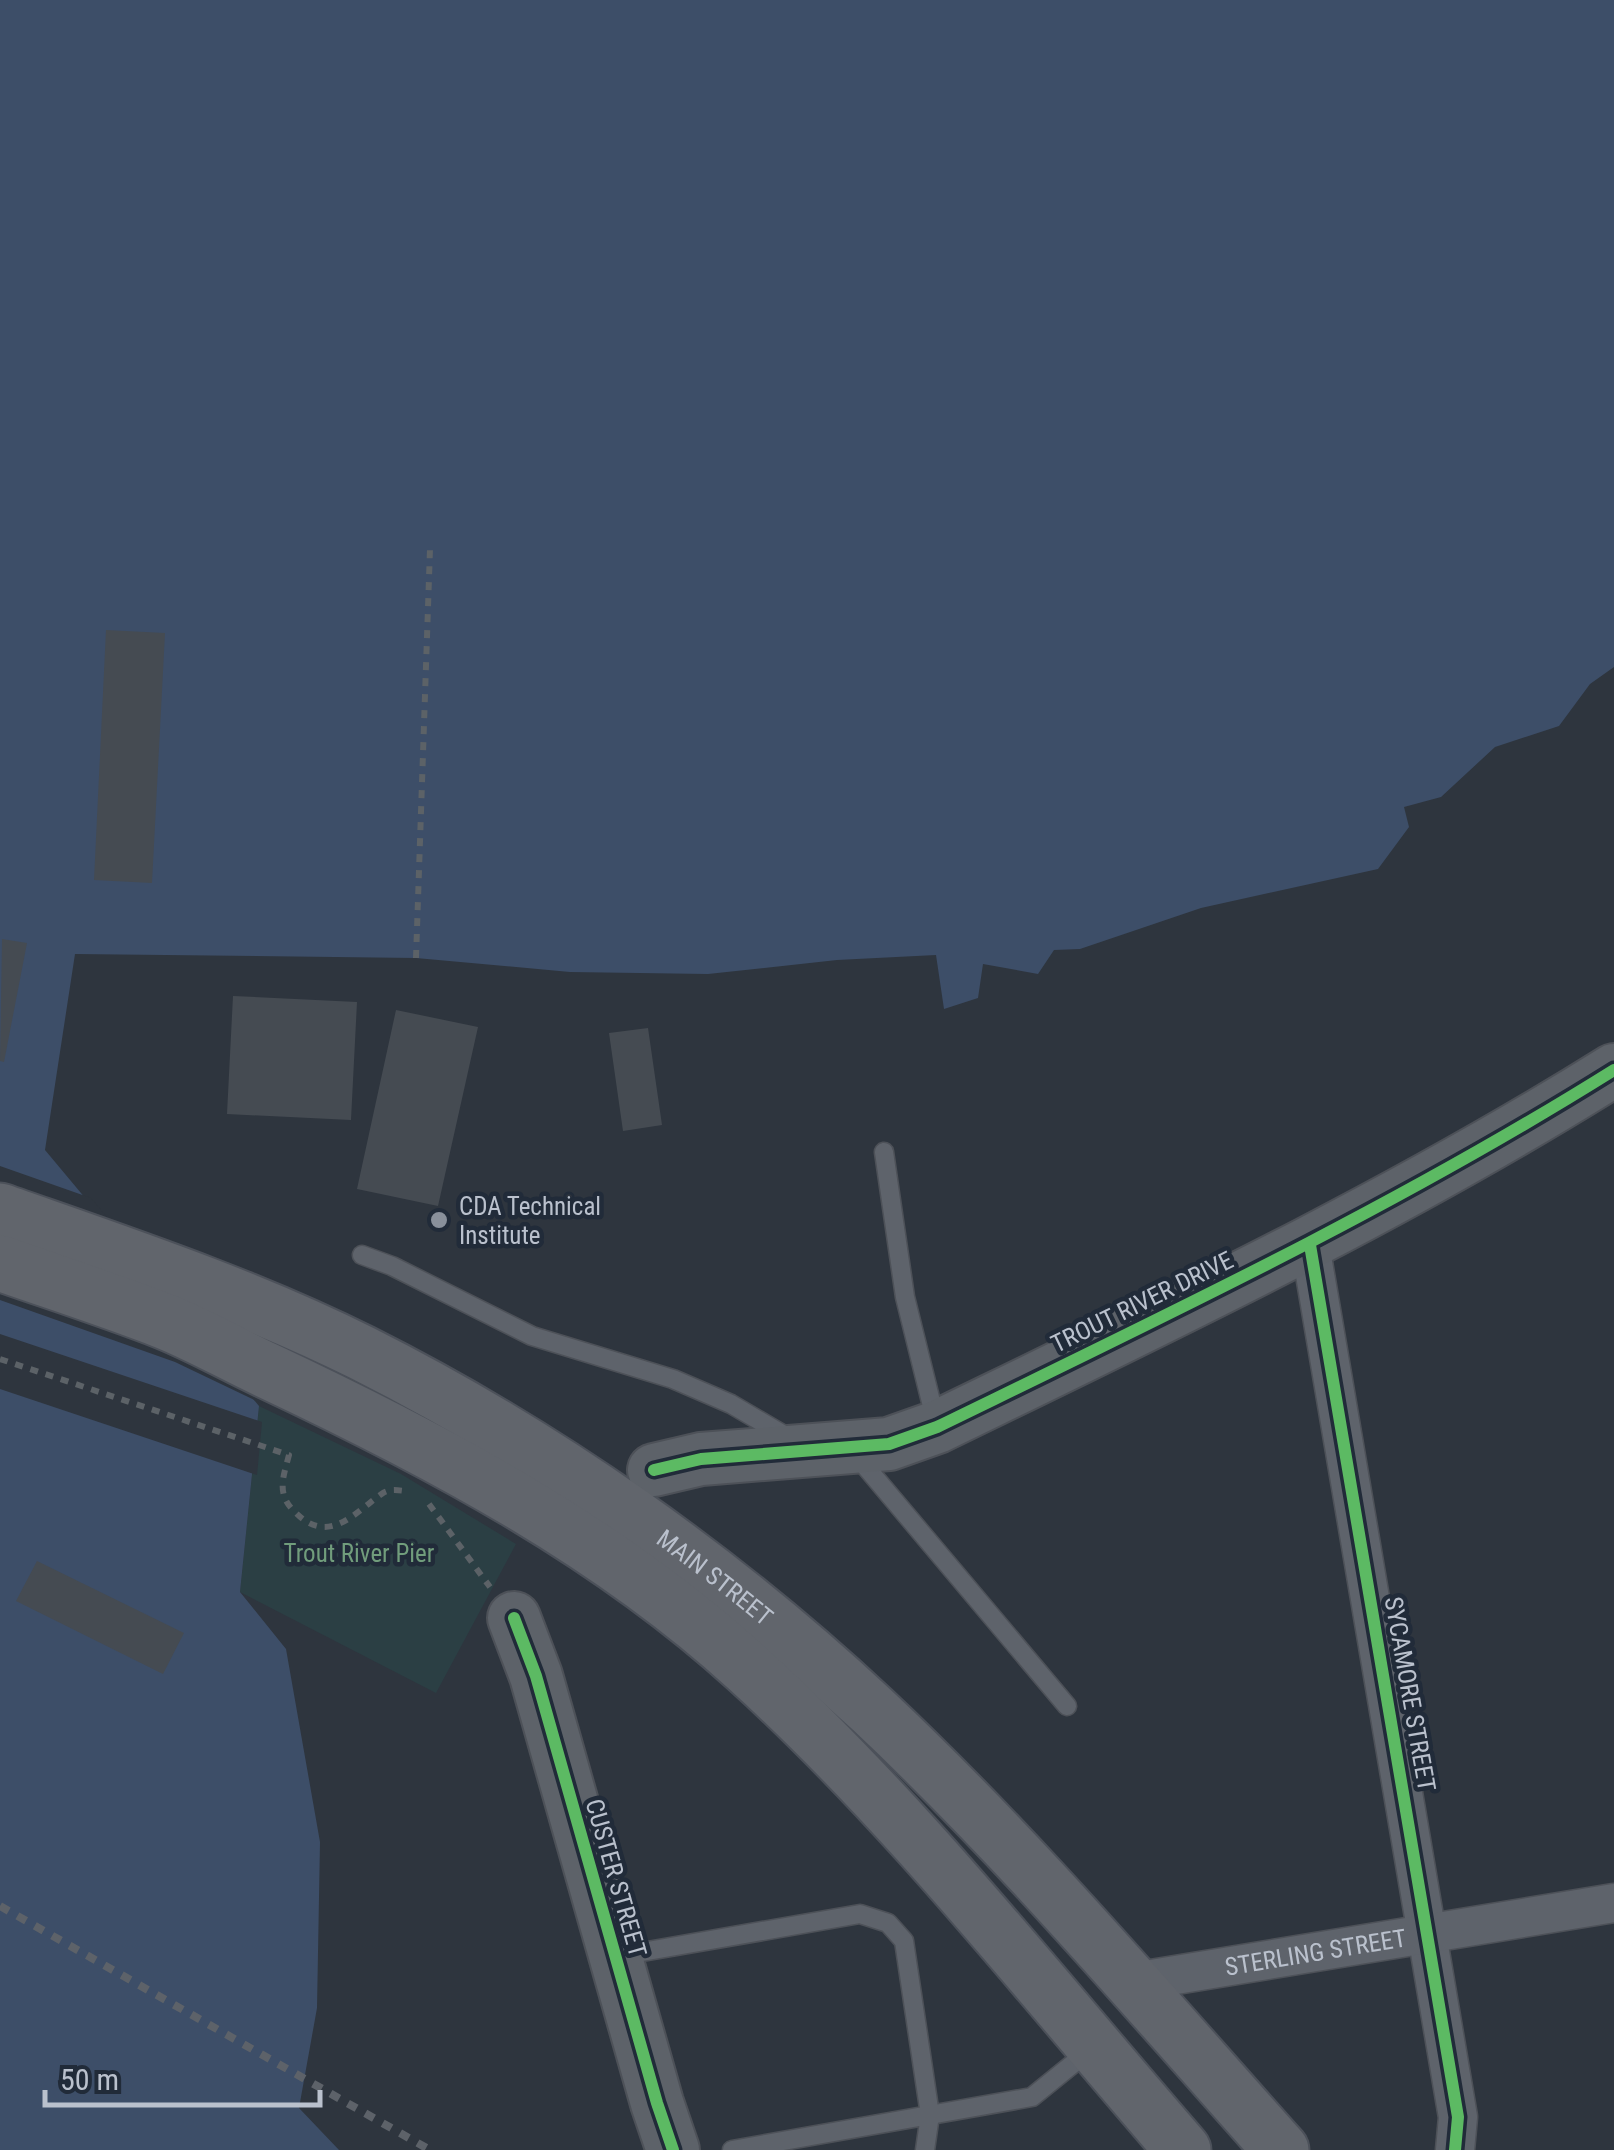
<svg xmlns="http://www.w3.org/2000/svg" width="1614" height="2150" font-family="'Roboto Condensed',sans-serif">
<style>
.green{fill:#2b3f44}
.water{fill:#3d4e68}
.pier{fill:#2e353e}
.building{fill:#454b52}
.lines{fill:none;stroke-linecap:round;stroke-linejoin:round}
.lane-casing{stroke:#4d5158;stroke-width:21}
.street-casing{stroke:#4d5158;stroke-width:41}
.secondary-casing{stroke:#4d5158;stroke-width:56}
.primary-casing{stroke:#4c515a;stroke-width:59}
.path{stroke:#5c6267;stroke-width:6;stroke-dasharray:8 8;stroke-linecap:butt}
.lane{stroke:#5e636b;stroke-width:18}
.street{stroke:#5e636b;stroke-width:38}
.secondary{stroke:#5d6269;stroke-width:52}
.primary{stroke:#61656c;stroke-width:55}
.rail{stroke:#5d6269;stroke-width:8;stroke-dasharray:10 10;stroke-linecap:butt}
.cycleway-casing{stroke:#212b39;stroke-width:19}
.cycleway{stroke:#5cba63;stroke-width:12}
.poi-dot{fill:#89909b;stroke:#212b39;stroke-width:4}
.labels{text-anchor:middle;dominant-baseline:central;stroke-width:9;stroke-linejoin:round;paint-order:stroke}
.poi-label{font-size:25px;fill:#bac1cd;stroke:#212b39;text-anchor:start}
.street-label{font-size:25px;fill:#bac1cd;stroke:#212b39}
.park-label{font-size:25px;fill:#719d7c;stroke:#212b39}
</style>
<rect width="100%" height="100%" fill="#2e353e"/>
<path class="green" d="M259 1406 401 1474 516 1544 436 1693 240 1592Z"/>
<path class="water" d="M0 0H1614V667L1590 684 1559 726 1495 747 1441 797 1404 807 1409 827 1378 869 1201 908 1080 949 1054 950 1038 974 983 964 978 998 944 1009 936 955 837 960 708 974 570 972 416 958 75 954 45 1150 259 1406 240 1592 286 1649 320 1842 317 2008 299 2108 339 2150H0Z"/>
<path class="pier" d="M0 1166 91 1198 263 1404 175 1362 0 1300Z
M0 1334 262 1422 257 1475 0 1389Z"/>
<path class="building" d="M106 630 165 633 152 883 94 880Z
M2 939 27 943 4 1062 0 1061Z
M233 996 357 1002 351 1120 227 1114Z
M396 1010 478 1027 438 1206 357 1189Z
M648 1028 662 1125 623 1131 609 1033Z
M37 1561 184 1633 163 1674 16 1601Z"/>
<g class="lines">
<defs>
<path id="lane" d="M884 1152 905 1297 936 1422
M362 1255 392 1266 532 1336 673 1379 731 1404 789 1438
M855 1454 1067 1706
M619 1956 860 1914 888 1923 904 1941 930 2115 925 2150
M732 2150 1032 2097 1090 2050"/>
<g id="street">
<path d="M1310 1245 1458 2117 1455 2150"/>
<path id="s1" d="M1133 1982 1614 1903"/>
</g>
<path id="secondary" d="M654 1470 701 1459 889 1444 937 1427C1167 1315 1397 1206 1614 1070
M514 1618 536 1676 657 2103 673 2150"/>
<g id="primary">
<path id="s2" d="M0 1211C122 1254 246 1295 362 1353 547 1446 721 1569 872 1710 1018 1847 1148 2001 1281 2150"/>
<path d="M0 1263C54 1282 110 1300 164 1321 199 1335 232 1354 266 1370 436 1450 608 1541 747 1668 905 1811 1043 1989 1183 2150"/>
</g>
</defs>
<use href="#lane" class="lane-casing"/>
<use href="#street" class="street-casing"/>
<use href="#secondary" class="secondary-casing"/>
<use href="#primary" class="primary-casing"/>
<path class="path" d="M416 958 430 549
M0 1359 289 1455C283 1478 276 1494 295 1512 329 1547 355 1512 383 1493 389 1489 397 1490 405 1491
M429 1504 490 1587"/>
<use href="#lane" class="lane"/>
<use href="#street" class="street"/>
<use href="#secondary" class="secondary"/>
<use href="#primary" class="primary"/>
<path class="rail" d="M0 1906 430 2150"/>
<defs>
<path id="cycleway" d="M1310 1245 1458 2117 1455 2150
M654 1470 701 1459 889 1444 937 1427C1167 1315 1397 1206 1614 1070
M514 1618 536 1676 657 2103 673 2150"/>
</defs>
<use href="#cycleway" class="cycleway-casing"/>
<use href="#cycleway" class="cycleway"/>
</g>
<circle class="poi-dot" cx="439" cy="1220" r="10"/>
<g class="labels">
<g class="poi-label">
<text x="459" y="1206">CDA Technical<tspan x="459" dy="29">Institute</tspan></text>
</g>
<g class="street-label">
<text transform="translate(1142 1302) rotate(-26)">TROUT RIVER DRIVE</text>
<text stroke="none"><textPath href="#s2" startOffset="808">MAIN STREET</textPath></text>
<text transform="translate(1410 1694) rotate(80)">SYCAMORE STREET</text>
<text transform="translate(616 1878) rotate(74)">CUSTER STREET</text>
<text stroke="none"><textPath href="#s1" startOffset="185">STERLING STREET</textPath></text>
</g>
<g class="park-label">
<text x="359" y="1553">Trout River Pier</text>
</g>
</g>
<path d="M45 2090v15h275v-15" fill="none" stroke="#bac1cd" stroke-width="5"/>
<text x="60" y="2090" font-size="30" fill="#bac1cd" stroke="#212b39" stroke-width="8" paint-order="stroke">50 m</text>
</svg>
